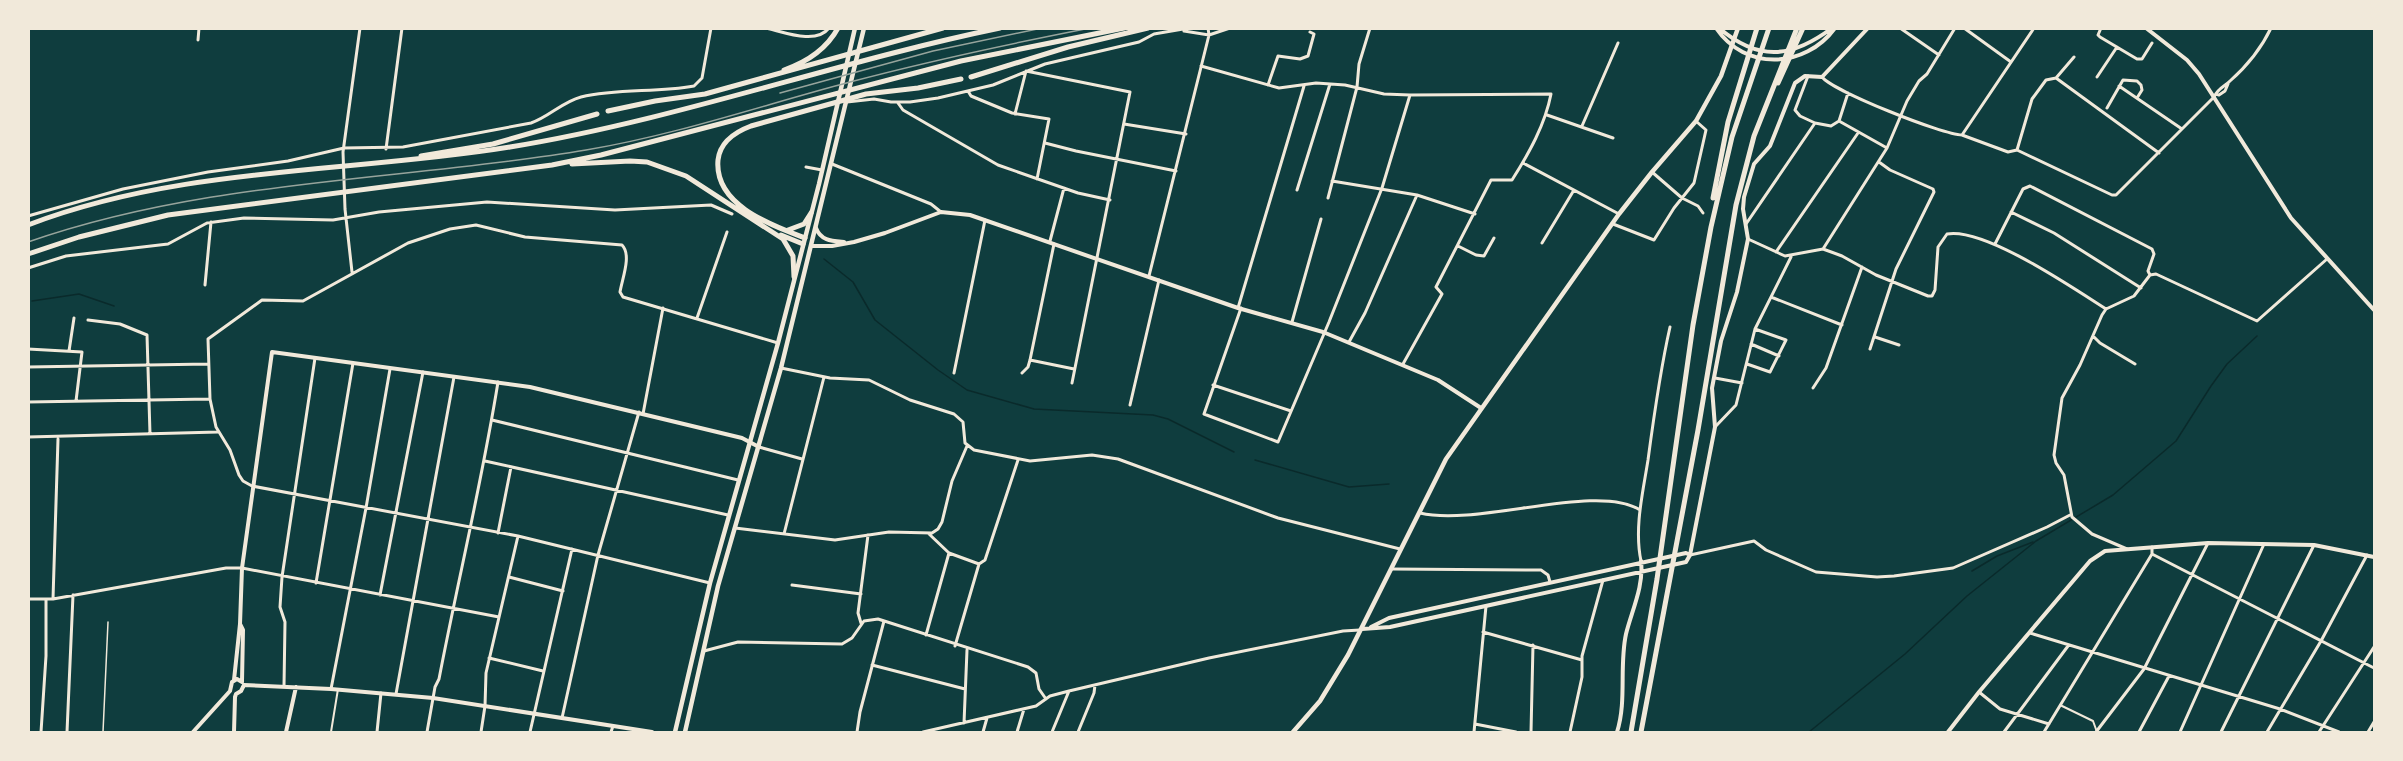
<svg xmlns="http://www.w3.org/2000/svg" width="2403" height="761" font-family="'IBM Plex Sans',sans-serif">
<style>
.lines{fill:none;stroke-linecap:round;stroke-linejoin:round}
.stream{stroke:#0a2a2b;stroke-width:1.5}
.service{stroke:#f1e9da;stroke-width:1.5}
.pedestrian{stroke:#f1e9da;stroke-width:2}
.minor{stroke:#f1e9da;stroke-width:3}
.tertiary{stroke:#f1e9da;stroke-width:4}
.secondary{stroke:#f1e9da;stroke-width:4.5}
.primary{stroke:#f1e9da;stroke-width:4.5}
.motorway{stroke:#f1e9da;stroke-width:5}
.rail{stroke:#97a49c;stroke-width:1.5}
</style>
<rect width="100%" height="100%" fill="#0f3d3e"/>
<g class="lines">
<path class="stream" d="M824 259 853 282 875 320 938 370 967 390 1034 409 1153 415 1168 419 1234 452
M32 301 79 294 114 306
M1255 460 1349 487 1389 484
M1972 571 1997 556 2033 542
M1809 732 1905 654 1967 596 2036 541 2113 495 2176 441 2211 386 2227 364 2257 336"/>
<path class="service" d="M103 732 108 622"/>
<path class="pedestrian" d="M2060 705 2093 721 2097 732
M331 732 338 689"/>
<path class="minor" d="M766 28C784 32 816 45 829 28
M1900 28 1939 55
M1964 28 2011 62
M2101 28 2098 35 2100 37 2137 59H2142L2152 43
M1184 31 1209 35 1230 28
M198 40 199 28
M1201 66 1279 88 1316 83 1345 85 1384 94 1410 95 1551 94C1545 125 1529 153 1512 180H1491L1436 287 1442 294 1403 364
M1808 76 1795 110 1800 116 1815 123
M1822 77C1833 91 1943 135 1962 135L2034 28
M2097 77 2117 47
M2056 78 2159 153
M2056 78 2074 57
M1268 85 1278 56 1300 59 1308 56 1314 34 1310 32
M2119 86 2182 129
M968 91 971 96 1012 113 1049 119 1037 179
M2216 94 2219 95 2225 91 2228 84
M847 102 874 99 891 102H910L938 98 993 85 1045 64 1139 42 1154 34 1189 28
M898 103 903 110 998 165 1078 193 1110 200
M2107 108 2123 80 2137 81 2141 85 2142 90 2137 98
M1015 114 1026 71 1130 92 1072 383
M1547 115 1613 138
M1839 121 1887 148
M1124 124 1186 134
M1582 126 1618 43
M1962 135 2008 152 2017 150
M1045 143 1076 151 1176 171
M386 149 402 28
M2017 150 2112 195H2116L2214 97C2218 88 2224 87 2230 81 2247 66 2261 49 2271 28
M2017 150 2032 99 2046 80 2056 78
M1523 163 1619 214
M832 164 931 204 941 212
M806 167 822 170
M1652 172 1682 198 1698 206 1703 213
M1332 181 1417 195 1475 214
M1297 190 1330 84
M1328 198 1357 87 1359 64 1370 28
M2011 212 2054 233 2141 288
M28 216 123 189 208 172 288 161 344 148 403 147 531 123C549 117 562 102 581 97 618 88 656 93 694 86L702 78 711 28
M1613 224 1654 240 1674 208 1694 183 1706 130 1697 122
M1746 224 1815 123 1831 126 1839 121 1848 93
M1748 239 1785 256 1823 249 1842 256 1876 275 1928 296H1932L1935 290 1938 247 1947 234C1984 227 2073 288 2106 309
M1050 241 1064 188
M1542 243 1574 190
M1995 244 2023 189 2030 186 2152 249 2154 254 2148 271 2150 275
M1458 246 1476 255 1484 256 1494 238
M1823 249 1887 148 1907 101 1919 81 1927 74 1955 28
M1776 252 1858 133
M28 268 66 256 168 244 207 223 244 218 333 220 379 212 487 202 615 210 711 205 732 214
M352 272 345 209 343 152 360 28
M1149 276 1209 35 1208 28
M205 285 211 222
M1771 297 1842 325
M1238 308 1304 86
M1241 308 1204 414 1278 442 1329 322 1382 188 1410 95
M697 318 727 232
M88 320 120 324 147 335 150 434
M1292 322 1321 219
M2093 336 2100 343 2135 364
M1875 337 1899 345
M1349 342 1365 313 1417 195
M1751 344 1779 356
M28 349 82 352 76 401
M1870 349 1896 269 1934 192 1933 189 1890 170 1879 162
M69 351 74 318
M1030 360 1074 369
M1747 364 1770 372 1786 340 1755 329
M28 367 208 364
M781 368 830 378 869 380 910 400 954 414 963 422 965 443 974 450 1030 461 1092 455 1118 459 1278 518 1400 549
M954 373 985 220
M1022 373 1028 367 1030 360 1054 244
M1715 378 1742 383
M1213 385 1291 411
M1813 388 1826 368 1862 267
M28 402 210 399
M1130 405 1159 280
M643 414 663 308
M492 420 738 480
M1715 427 1736 405 1755 329 1791 257
M28 437 218 432
M759 447 802 459
M485 461 728 515
M1420 513C1478 527 1597 482 1640 510
M735 528 835 540 889 532 932 533 938 529 942 522 952 481 967 446
M498 533 511 467
M928 533 949 553 979 564
M784 534 824 377
M2127 549 2092 534 2072 517 2064 475 2056 463 2054 455 2062 398 2080 365 2102 315 2106 309 2134 296 2150 275 2156 274 2257 321 2327 259
M2152 554 2374 668
M1690 555 1754 541 1766 550 1816 572 1877 577 1894 576 1953 568 2047 527 2070 515
M1641 561C1634 528 1643 492 1648 460 1654 415 1660 371 1670 327
M1392 569 1541 570 1548 575 1550 582
M509 577 563 591
M316 583 353 363
M710 583 518 536 252 486 243 481 239 475 230 450 216 427 210 399 208 339 262 300 303 301 408 243 450 229 476 225 525 237 622 245C632 255 622 279 620 292L623 297 778 343
M792 585 861 594
M380 595 423 372
M28 599H53L226 568H242L499 617
M53 599 58 439
M861 623 858 613 868 535
M1483 632 1582 660
M2030 633 2280 709 2339 732
M926 635 949 553
M955 646 979 564 985 560 1018 460
M704 651 738 642 842 644 852 638 864 621 878 619 1028 667 1036 673 1039 689 1046 699
M489 658 543 671
M872 665 965 689
M284 686 285 622 280 607 282 577 315 358
M331 689 366 508 390 369
M1979 692 2000 709 2049 724
M396 694 454 377
M562 718 598 555 639 412
M964 723 967 650
M1475 724 1516 732
M41 732 46 656V599
M67 732 73 595
M377 732 381 693
M427 732 435 687 439 679C458 580 482 482 498 382
M481 732 485 706 486 673 518 536
M530 732 572 549
M611 732 613 726
M857 732 860 712 884 621
M923 732 1036 706 1050 696 1069 691 1209 658 1343 631 1360 630
M983 732 987 718
M1017 732 1024 709
M1052 732 1069 691
M1078 732 1094 693 1095 685
M1474 732 1486 606
M1531 732 1533 645
M1570 732 1582 677V656L1603 580
M2004 732 2068 646
M2044 732 2152 554V547
M2096 732 2144 669 2208 543
M2139 732 2169 676
M2180 732 2264 544
M2221 732 2314 545
M2267 732 2321 641 2367 555
M2319 732 2374 647
M2368 732 2374 722"/>
<path class="tertiary" d="M1716 28C1745 71 1805 69 1835 28
M1719 28C1759 62 1792 58 1832 28
M2146 28 2187 60 2199 74 2291 218 2374 310
M816 228C821 241 832 241 844 242
M812 246H832L854 242 885 233 941 212 970 215 1238 308 1323 332 1438 380 1481 408
M240 624 243 630 242 681
M1371 627 1389 618 1686 553 1690 555
M1362 629 1390 627 1686 562 1690 555 1715 427 1712 388 1721 341 1737 292 1748 239 1743 209 1744 197 1754 164 1770 146 1795 83 1805 76 1822 77 1868 28
M234 680 240 624 242 568 272 352 530 387 742 438 759 447
M244 685 331 689 433 698 652 732
M193 732 230 691 232 682 237 679 242 682
M234 732 235 697 236 694 241 691 244 685
M286 732 296 687
M1617 732C1627 701 1619 666 1626 634 1632 610 1644 586 1641 561
M1948 732 1979 692 2090 561 2105 551 2208 543 2314 545 2374 557"/>
<path class="secondary" d="M1293 732 1320 701 1348 655 1446 459 1619 214 1652 172 1696 121 1721 76 1738 28"/>
<path class="primary" d="M675 732 710 583 778 343 819 184 855 28
M685 732 718 586 781 368 864 28"/>
<path class="motorway" d="M784 70C807 62 826 50 838 28
M971 77 1068 47 1148 28
M1778 83 1803 28
M608 111 655 101 705 94 943 28
M421 156 493 144 597 114
M572 164 630 161 647 162 686 176 783 239 793 256 794 277
M1713 198 1728 122 1757 28
M28 225C181 166 351 173 510 147 676 120 835 62 1000 28
M788 230 804 224 811 213
M781 235 803 244
M805 238C771 225 714 205 718 160 720 142 735 132 751 126L866 94 918 88 961 79
M28 254 79 237 168 215 552 165 601 155 961 61 1124 28
M1631 732 1657 579 1693 325 1711 227 1732 137 1769 28
M1641 732 1698 430 1736 205 1754 136 1797 28"/>
<path class="rail" d="M780 93 933 51 1042 28
M28 242C208 179 401 181 586 150 676 135 763 105 850 82 929 61 1009 44 1090 28"/>
</g>
<rect width="2403" height="761" fill="none" stroke="#f1e9da" stroke-width="60"/>
</svg>
